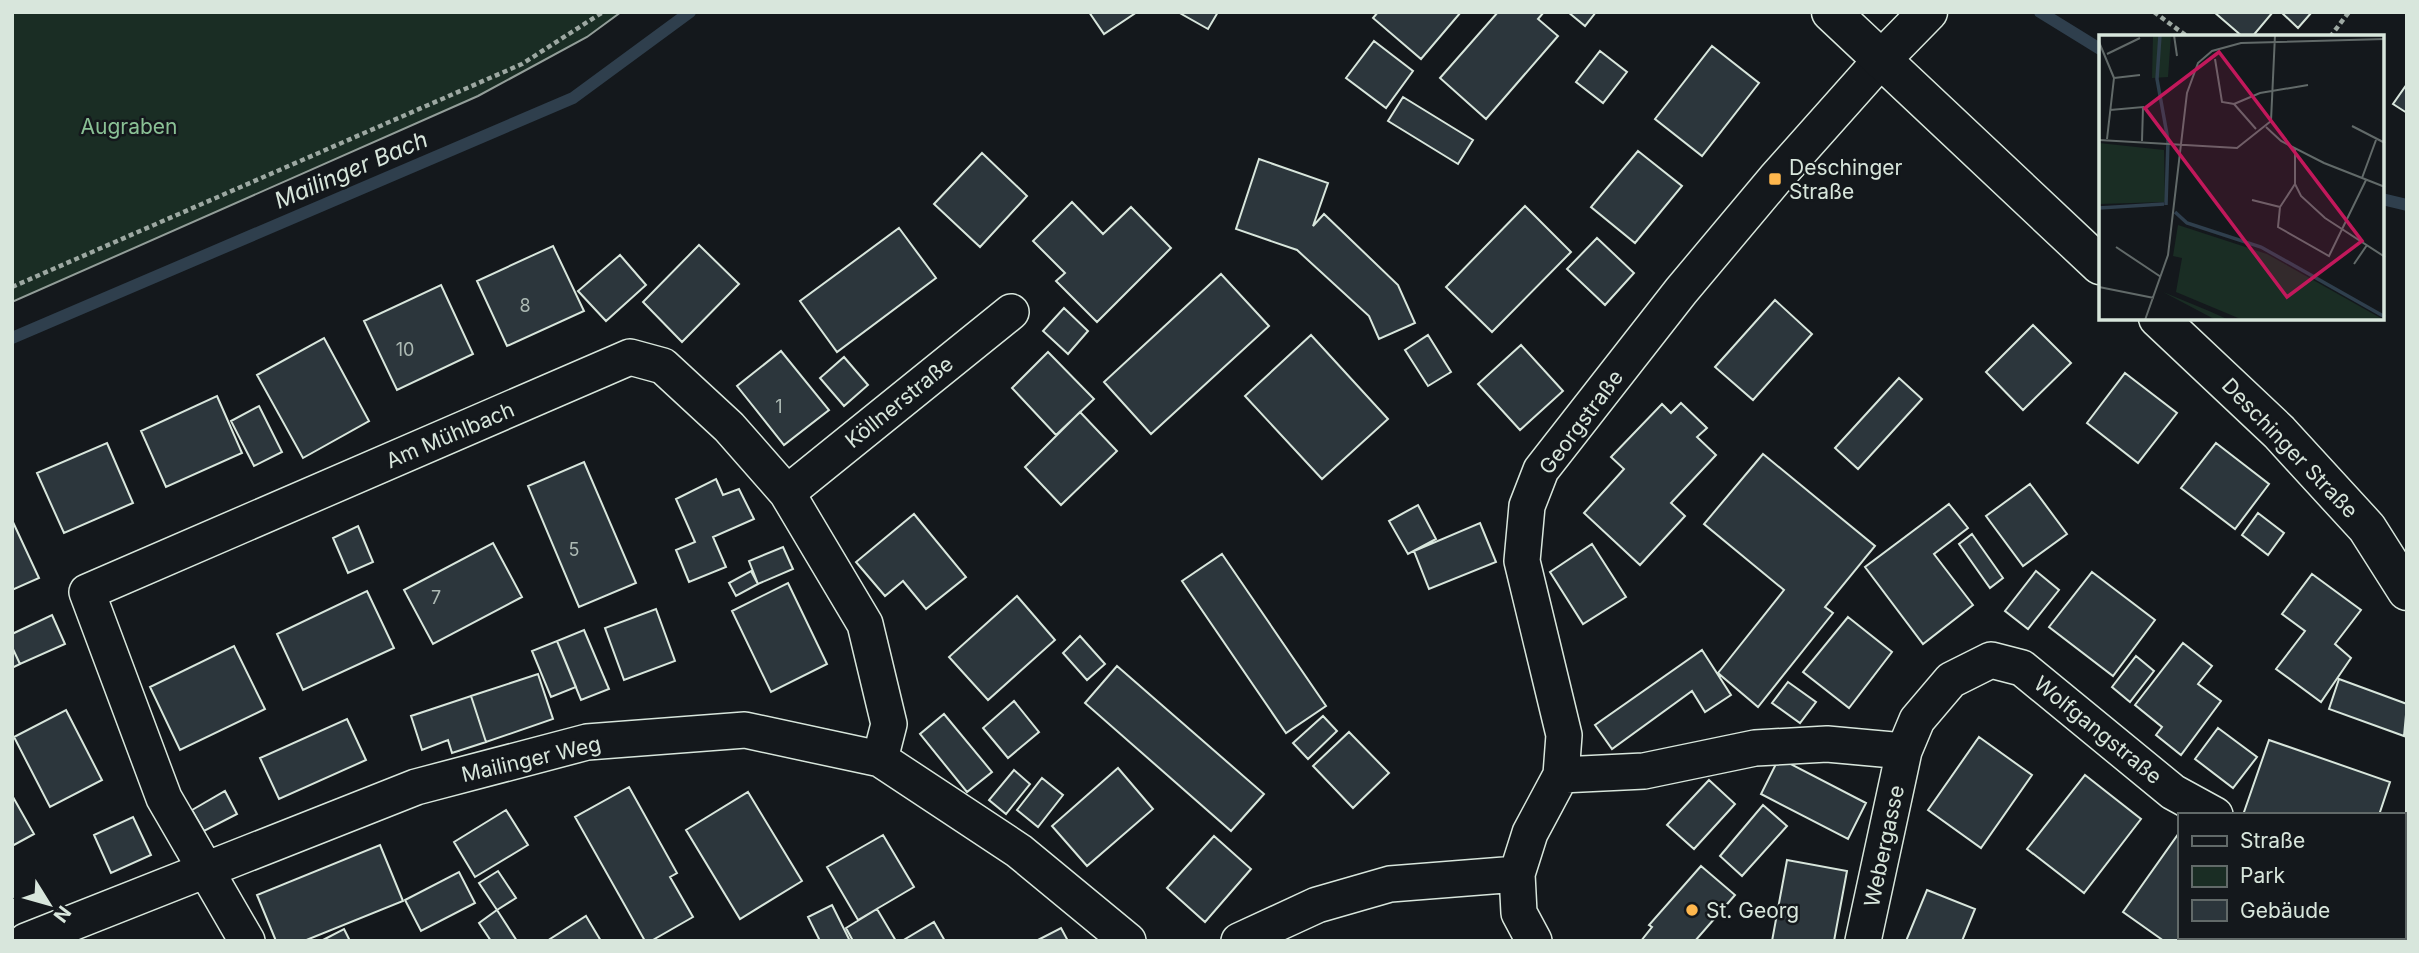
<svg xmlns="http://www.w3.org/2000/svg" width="2419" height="953" font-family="Inter,sans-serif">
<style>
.green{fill:#1a2d24;stroke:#939e99;stroke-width:2}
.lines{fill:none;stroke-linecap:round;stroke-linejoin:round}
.stream{stroke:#2f3f4d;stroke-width:12}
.building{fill:#2c363c;stroke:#d8e6dc;stroke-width:2}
.minor-casing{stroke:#d8e6dc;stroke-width:38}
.tertiary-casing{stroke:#d8e6dc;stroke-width:41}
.path{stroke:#9da8a2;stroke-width:4.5;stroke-dasharray:5 3.5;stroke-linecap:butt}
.minor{stroke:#14181c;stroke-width:35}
.tertiary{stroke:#14181c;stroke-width:38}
.poi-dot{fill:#ffb74d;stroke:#14181c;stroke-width:2.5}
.labels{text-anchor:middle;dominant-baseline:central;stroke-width:5;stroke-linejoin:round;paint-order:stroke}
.number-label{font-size:18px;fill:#adbab4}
.park-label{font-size:21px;fill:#8ac095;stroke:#14181c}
.poi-label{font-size:21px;fill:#d8e6dc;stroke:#14181c;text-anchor:start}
.street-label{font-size:21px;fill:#d8e6dc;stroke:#14181c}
.water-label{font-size:23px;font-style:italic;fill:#d8e6dc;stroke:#14181c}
.inset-river{fill:none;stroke:#2f3f4d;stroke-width:3.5}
.inset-road{fill:none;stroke:#626a69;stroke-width:2}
.view{fill:#c2185b;fill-opacity:0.15;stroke:#c2185b;stroke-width:3.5}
.inset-edge{fill:none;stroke:#d8e6dc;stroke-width:3.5}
</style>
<rect width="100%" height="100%" fill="#14181c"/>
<path class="green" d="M12 12H621L587 37 478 96 12 302Z"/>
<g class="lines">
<path class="stream" d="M2040 12 2100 49
M2382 199 2407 205
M12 338 573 98 690 12"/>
</g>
<path class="building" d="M1089 12H1137L1104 34Z
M1178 12H1218L1208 29Z
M1378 12H1461L1421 59 1373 18Z
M1498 12H1544L1538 19 1558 36 1486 119 1440 78Z
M1568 12H1596L1585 26Z
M2214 12H2273L2252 37H2243Z
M2281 12H2312L2298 28Z
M1374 41 1413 71 1386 108 1346 78Z
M1712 46 1759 83 1702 156 1655 119Z
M1600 51 1627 72 1603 103 1576 82Z
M2407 84V113L2393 104Z
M1403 97 1473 140 1458 164 1388 121Z
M1638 151 1682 186 1635 243 1591 207Z
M982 153 1027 196 980 247 934 204Z
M1259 159 1328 183 1313 226 1324 214 1398 285 1415 323 1379 339 1369 316 1297 250 1236 229Z
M1072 202 1103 234 1131 207 1171 248 1097 322 1056 281 1065 273 1033 241Z
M1525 206 1571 252 1492 332 1446 287Z
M899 228 936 278 837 352 800 301Z
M1597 238 1634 273 1605 305 1567 269Z
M699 245 739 284 682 342 643 302Z
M553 246 584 311 507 346 477 281Z
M620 255 646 285 606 321 578 291Z
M1221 274 1269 326 1151 434 1104 382Z
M441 285 473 354 397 390 364 321Z
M1775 300 1812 334 1753 400 1715 367Z
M1064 308 1088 331 1068 354 1043 331Z
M2033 325 2071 363 2023 410 1986 372Z
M1311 335 1388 419 1322 479 1245 396Z
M1428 335 1451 372 1428 386 1405 350Z
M324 338 369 421 303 458 257 375Z
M1521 345 1563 391 1520 430 1478 384Z
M781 351 829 410 784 445 737 386Z
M1048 352 1094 399 1056 435 1012 388Z
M844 357 868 385 844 406 820 378Z
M2125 373 2177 413 2138 463 2087 423Z
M1899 378 1922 399 1858 469 1835 448Z
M217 396 242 453 166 487 141 431Z
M1681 403 1707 428 1697 437 1716 455 1671 503 1685 516 1640 565 1584 513 1624 469 1611 457 1662 404 1671 413Z
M259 406 282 452 254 466 231 421Z
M1080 412 1117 451 1061 505 1025 467Z
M107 443 133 503 64 533 37 473Z
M2216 443 2269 484 2235 529 2181 488Z
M1763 454 1875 546 1825 607 1833 613 1758 707 1718 673 1784 590 1704 524Z
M584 462 636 583 579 607 528 486Z
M716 479 723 495 739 489 754 519 713 537 726 567 689 582 676 550 695 542 676 499Z
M2030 484 2067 534 2023 566 1986 516Z
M1949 504 1968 528 1934 554 1973 605 1923 644 1865 567Z
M1418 505 1436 539 1408 554 1389 521Z
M2258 513 2284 533 2268 555 2242 535Z
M914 514 966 577 926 609 903 581 885 596 856 562Z
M12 520 39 578 12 590Z
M1480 523 1496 562 1429 589 1414 551Z
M358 526 373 562 348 573 333 538Z
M1972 534 2003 578 1990 588 1959 544Z
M493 543 522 597 433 644 404 590Z
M1592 544 1626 597 1583 624 1550 572Z
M783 547 793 569 758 584 749 561Z
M1222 554 1326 706 1286 733 1182 581Z
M751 571 758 584 736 596 729 583Z
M2036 571 2059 590 2028 629 2005 611Z
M2092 572 2155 620 2113 676 2049 627Z
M2312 574 2361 610 2335 644 2351 658 2321 702 2276 669 2305 631 2282 614Z
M788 583 827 664 771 692 732 611Z
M367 591 394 648 303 690 277 634Z
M1017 596 1055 640 988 700 949 657Z
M656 609 675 661 624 680 605 628Z
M52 615 65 644 20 664 12 647V634Z
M1848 617 1892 652 1849 708 1803 672Z
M584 630 609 689 581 700 557 641Z
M1080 636 1105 664 1087 680 1063 653Z
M557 641 576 687 551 697 532 651Z
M2183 643 2212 666 2198 684 2221 701 2181 755 2156 735 2162 727 2135 705Z
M234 646 265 709 180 750 150 687Z
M12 647 20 664 12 668Z
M1702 650 1731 695 1705 712 1692 691 1612 749 1595 725Z
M2136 656 2154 671 2130 702 2112 687Z
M1117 666 1264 794 1231 831 1085 703Z
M538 674 553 719 486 742 471 696Z
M2339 679 2407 704 2404 736 2329 709Z
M1788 682 1816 702 1800 723 1772 703Z
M471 696 486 742 452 753 448 740 422 750 411 716Z
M1014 701 1039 732 1008 758 983 728Z
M66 710 102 780 50 807 14 737Z
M944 714 992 772 967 792 920 734Z
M1323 716 1337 731 1308 759 1293 743Z
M347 719 366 760 279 799 260 758Z
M2218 728 2257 757 2233 788 2195 759Z
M1349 732 1389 773 1353 808 1313 766Z
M1979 737 2032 775 1981 848 1928 810Z
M2269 740 2390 782 2379 815H2243Z
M1779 758 1866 803 1848 839 1761 794Z
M1118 768 1153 809 1087 866 1052 826Z
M1014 770 1030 784 1006 814 989 800Z
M2085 775 2141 819 2084 893 2027 849Z
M1042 778 1063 795 1038 827 1017 810Z
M1709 780 1735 804 1694 849 1667 825Z
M629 787 677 873 670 877 693 917 651 941H645L575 817Z
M225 791 237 814 204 831 192 810Z
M748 792 802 881 740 919 686 830Z
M13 797 34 834 12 846V798Z
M1763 805 1787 826 1742 876 1720 856Z
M506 810 528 845 475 877 454 842Z
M133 817 151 855 111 873 94 835Z
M2179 833V937H2198L2196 941H2164L2123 912Z
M883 835 914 887 858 920 827 867Z
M1214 836 1251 869 1205 922 1167 888Z
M380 845 403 901 304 941H276L257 895Z
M1787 860 1847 871 1834 941H1772Z
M1701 866 1735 895 1695 941H1641L1652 927 1649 925Z
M498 871 516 898 497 910 479 883Z
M459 872 475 903 421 931 405 900Z
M1927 890 1975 909 1962 941H1906Z
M832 905 850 941H820L808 917Z
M877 909 896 941H853L846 928Z
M497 910 517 941H491L479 923Z
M586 916 601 941H547Z
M934 922 945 941H902Z
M1061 928 1068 941H1036Z
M344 929 350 941H321Z
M2270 937H2284L2289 941H2267Z"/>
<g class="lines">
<defs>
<path id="minor" d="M787 493 1011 312
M1561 775 1644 771 1755 748 1827 744 1904 751 1917 720 1951 680 1991 660 2022 668 2173 792 2215 815
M26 941 416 787 587 742 745 730 880 759 1019 851 1128 941
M247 941 164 798 87 592 630 357 663 366 729 427 787 493 865 624 889 724 880 759
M1239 941 1317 905 1390 884 1517 874
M1534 941 1519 913 1517 874 1530 833 1561 775 1564 735 1522 561 1527 506 1541 470 1681 291 1775 179 1881 60
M1863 941 1904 751"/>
<path id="tertiary" d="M1831 12 2100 265
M1881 60 1928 12
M2158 318 2279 432 2367 528 2407 591"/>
</defs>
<use href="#minor" class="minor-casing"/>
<use href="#tertiary" class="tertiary-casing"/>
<path class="path" d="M2154 12 2188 37
M2330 37 2349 12
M12 287 522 64 603 12
M2403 882 2407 883"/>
<use href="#minor" class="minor"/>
<use href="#tertiary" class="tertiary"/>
</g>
<g class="poi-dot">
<rect x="1768" y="172" width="14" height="14" rx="3.5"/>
<circle cx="1692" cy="910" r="7"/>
</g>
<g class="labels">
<g class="number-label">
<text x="525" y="305">8</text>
<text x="405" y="349">10</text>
<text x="779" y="406">1</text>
<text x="574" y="549">5</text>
<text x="436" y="597">7</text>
</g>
<g class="park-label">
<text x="129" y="126">Augraben</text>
</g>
<g class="poi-label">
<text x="1789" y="167">Deschinger<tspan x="1789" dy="24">Straße</tspan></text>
<text x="1706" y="910">St. Georg</text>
</g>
<g class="street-label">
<text transform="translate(899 402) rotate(-39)">Köllnerstraße</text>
<text transform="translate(1581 422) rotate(-53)">Georgstraße</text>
<text transform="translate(450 435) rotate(-23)">Am Mühlbach</text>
<text transform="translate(2290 448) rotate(46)">Deschinger Straße</text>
<text transform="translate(2098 730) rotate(39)">Wolfgangstraße</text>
<text transform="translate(531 759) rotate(-13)">Mailinger Weg</text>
<text transform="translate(1884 846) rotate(-78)">Webergasse</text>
</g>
<g class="water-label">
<text transform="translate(351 170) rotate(-23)">Mailinger Bach</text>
</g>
</g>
<g transform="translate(2099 35)">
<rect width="285" height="285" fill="#14181c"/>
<path d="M54 0H72L69 42 53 43ZM0 108 65 115 66 167 0 169ZM79 190 168 219 285 285H144L77 257 83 223 74 221ZM64 257 110 276 130 285H117Z" fill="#1a2d24"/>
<path class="inset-river" d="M61 0 58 44 69 105 67 170M0 173 65 169M76 177 88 188 162 212 286 282"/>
<path class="inset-road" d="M75 0 78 21M0 7 15 43 8 104M8 19 41 3M116 24 123 67 135 69 157 94M15 43 41 40M135 69 161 58 209 50M11 75 44 72 43 106M253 91 286 108M167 92 182 106 225 128 286 152M0 105 138 113 172 86 176 0M196 113V149L202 161 226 183 286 222M263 143 277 105M196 149 181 172 179 192 230 221 267 145M153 165 181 172M17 212 62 242M255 229 268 210M0 252 55 263M46 285 69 220 88 58 99 28 113 16 142 8 286 4"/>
<path class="view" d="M120 17 263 206 188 262 46 73Z"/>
<rect width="285" height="285" class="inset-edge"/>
</g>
<rect width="2419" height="953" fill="none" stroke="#d8e6dc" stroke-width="28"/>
<rect x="2178" y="813" width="228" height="126" fill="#14181c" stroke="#626a69" stroke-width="2"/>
<rect x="2192" y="836" width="35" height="10" fill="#14181c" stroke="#626a69" stroke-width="2"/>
<text x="2240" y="848" font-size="21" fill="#d8e6dc">Straße</text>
<rect x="2192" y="866" width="35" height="21" fill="#1a2d24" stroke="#626a69" stroke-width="2"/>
<text x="2240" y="883" font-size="21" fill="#d8e6dc">Park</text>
<rect x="2192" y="900" width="35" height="21" fill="#2c363c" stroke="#626a69" stroke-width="2"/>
<text x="2240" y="918" font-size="21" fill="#d8e6dc">Gebäude</text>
<g transform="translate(49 904) rotate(127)" stroke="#14181c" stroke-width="5" paint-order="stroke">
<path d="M0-5L12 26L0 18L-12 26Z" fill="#d8e6dc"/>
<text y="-10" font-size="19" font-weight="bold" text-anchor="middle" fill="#d8e6dc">N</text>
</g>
</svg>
